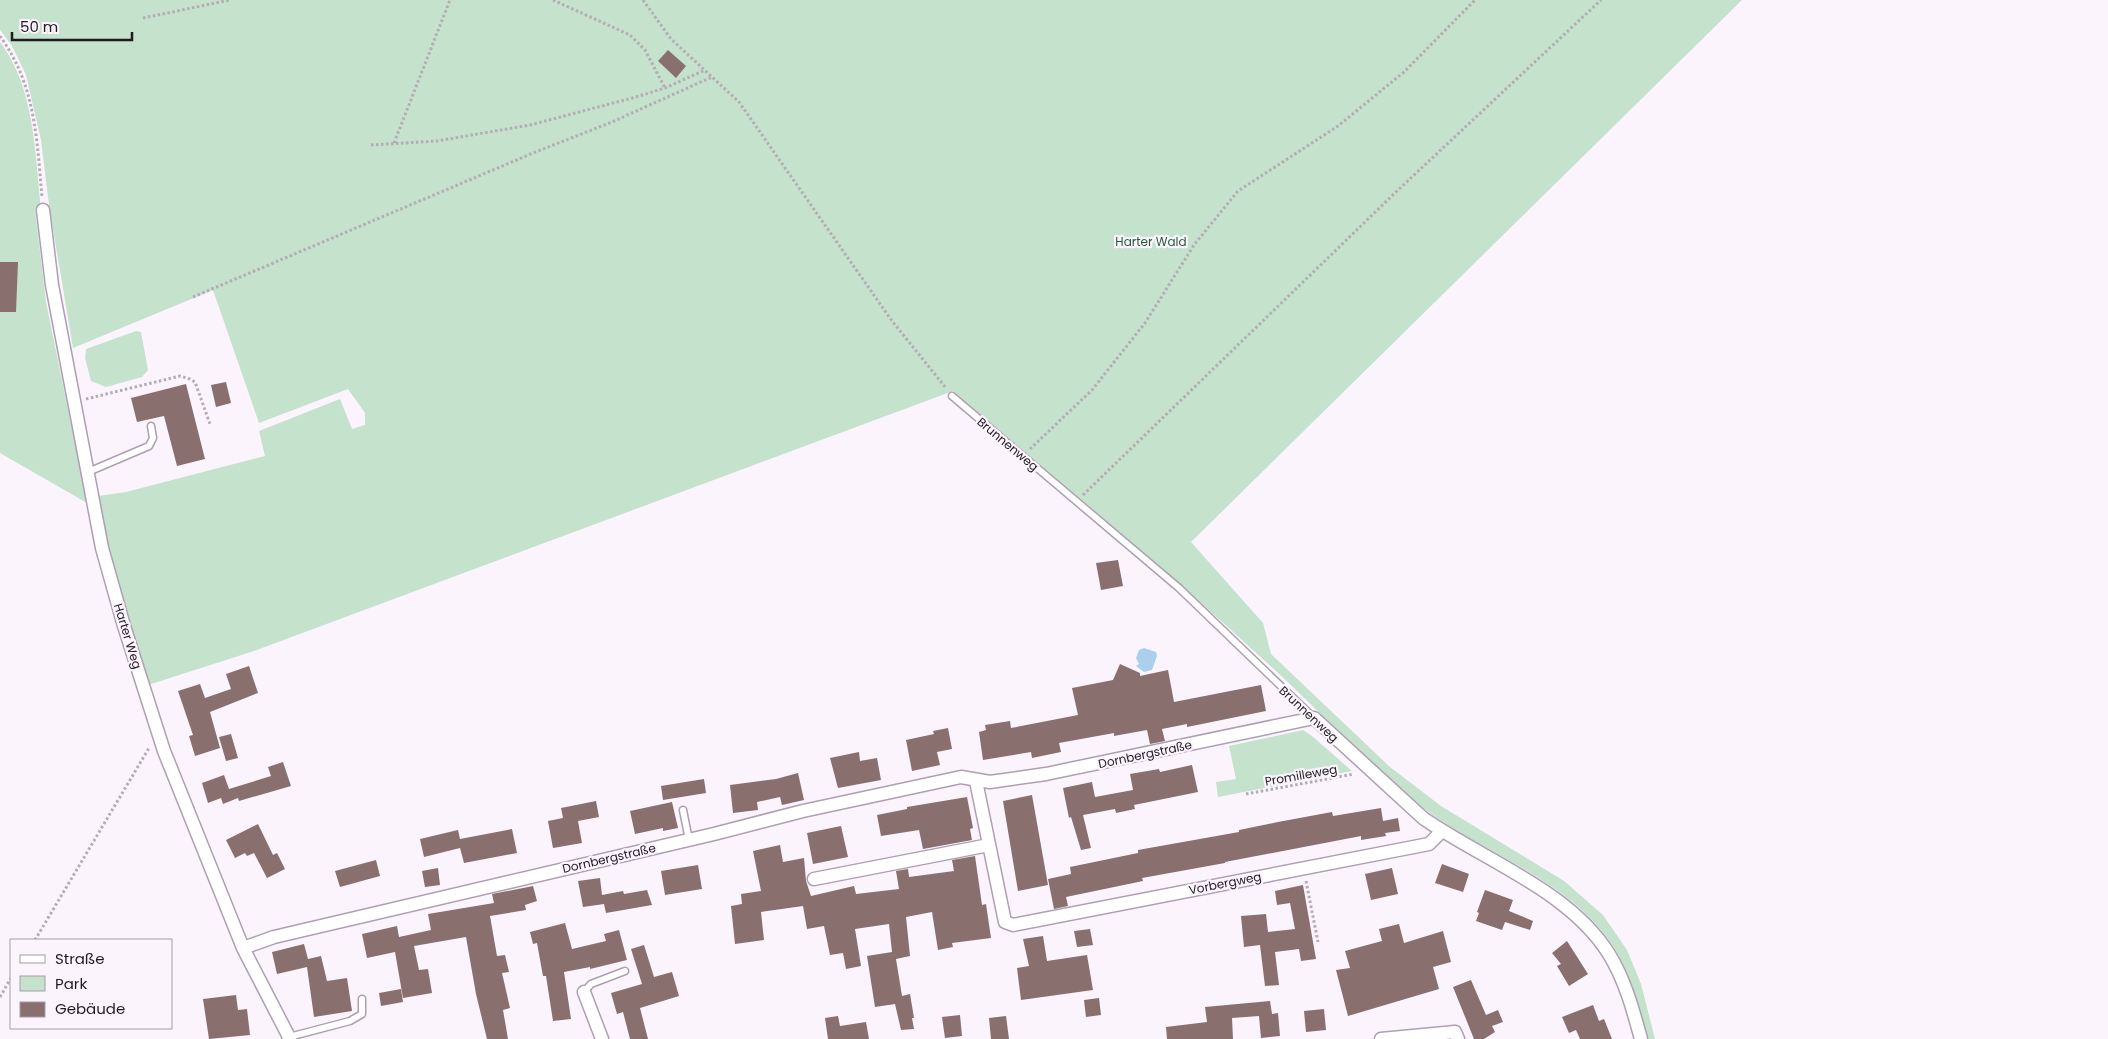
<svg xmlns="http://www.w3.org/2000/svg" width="2108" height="1039" font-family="Poppins,sans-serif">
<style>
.green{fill:#c4e2cc}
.water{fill:#abd0ec}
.building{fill:#896f6d}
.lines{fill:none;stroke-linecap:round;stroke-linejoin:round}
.lane-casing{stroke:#ae9fb2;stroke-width:9}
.street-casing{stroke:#ae9fb2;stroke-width:15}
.path{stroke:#b3acb5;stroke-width:3;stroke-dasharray:2.5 2.5;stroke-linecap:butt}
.lane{stroke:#fff;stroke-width:6}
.street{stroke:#fff;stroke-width:12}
.labels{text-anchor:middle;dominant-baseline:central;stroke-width:4.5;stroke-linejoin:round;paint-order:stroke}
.park-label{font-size:12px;fill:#235d38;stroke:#fbf4fd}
.street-label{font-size:12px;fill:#201a21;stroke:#fbf4fd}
</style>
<rect width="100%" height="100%" fill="#fbf4fd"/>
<path class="green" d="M0 0H1742L1191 542 1263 623 1271 654 1390 767 1441 806 1564 881 1603 915 1627 950 1641 984 1655 1039H1647C1637 1006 1630 968 1609 940 1559 873 1476 852 1413 800 1361 757 1315 706 1265 661 1164 568 1058 480 953 391L254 651 148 685 117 587 98 496 126 492 265 456 259 431 340 399 352 429 365 425V413L348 389 259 423 213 290 73 348 49 205 41 140 26 75 12 46 0 30Z
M0 42C35 88 35 154 41 209H35L46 302 87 503 0 453Z
M136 331 141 332 148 370 142 377 106 387 91 381 85 358 86 349Z
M1303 730 1312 736 1352 771 1218 797 1216 782 1236 779 1229 746Z"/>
<path class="water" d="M1144 648 1156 652 1157 656 1152 670 1144 672 1136 666 1139 664 1136 658 1139 650Z"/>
<path class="building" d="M668 50 686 66 676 78 658 61Z
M0 262H18L16 312H0Z
M226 382 231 403 216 407 211 385Z
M186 384 205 459 177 466 164 416 137 422 131 398Z
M1118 560 1123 586 1101 590 1096 563Z
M1120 664 1140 673V676L1168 670 1174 702 1261 685 1266 711 1187 727V724L1162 729 1165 741 1150 744 1147 730 1114 736V733L1059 743 1061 752 1032 758 1031 752 983 760 979 732 986 730 985 725 1010 721 1011 728 1078 715 1072 688 1113 680Z
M249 666 258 693 210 712 220 748 195 756 189 736 193 735 178 691 200 684 205 698 231 689 226 674Z
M948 728 952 749 937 752 940 765 912 771 906 740 934 734 933 731Z
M231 734 238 758 226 761 219 737Z
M859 752 860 761 877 758 881 780 838 788 830 758Z
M283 762 291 786 239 801 238 798 223 804 221 798 208 803 202 783 224 775 229 789 271 776 268 767Z
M1192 765 1198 792 1134 805 1135 809 1116 813 1115 809 1083 815 1091 848 1081 850 1071 817 1069 818 1063 788 1092 782 1095 797 1133 790 1130 774 1159 769 1160 772Z
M798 773 804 800 782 805 780 797 757 802 758 810 733 813 730 785 776 779Z
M704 779 706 793 663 800 661 786Z
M1032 795 1048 885 1018 891 1003 801Z
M967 797 973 828 970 829 972 840 923 849 919 830 881 836 877 815 907 809V807Z
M596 801 599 817 578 821 582 843 553 848 548 821 563 818 561 808Z
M672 802 678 828 663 831V828L635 834 630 811Z
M1381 808 1383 821 1398 818 1400 831 1385 833 1386 836 1361 840V836L1225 862V863L1142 878 1143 881 1066 897 1068 906 1054 909 1048 879 1071 874 1070 867 1138 853V850L1239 832V830L1278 822 1332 812 1333 816Z
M258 824 273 855 277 853 285 869 267 878 254 853 247 856 245 853 235 858 226 840Z
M841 826 848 857 813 864 807 833Z
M512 829 517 853 464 863 460 848 424 857 420 839 458 830 460 839Z
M780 845 783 862 804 858 806 881 811 896 854 886 856 894 899 889 896 871 908 869 909 877 954 871 952 860 975 856 982 905 986 904 991 938 952 943 953 947 938 950 932 912 906 917 910 956 896 959 902 996 910 994 914 1018H912L914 1029 901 1030 895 1004 875 1007 867 956 892 952 889 924 855 929 861 966 846 969 843 953 830 955 824 926 807 929 803 906 761 912 764 940 735 944 731 906 742 904 741 894 761 891 753 851Z
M376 860 380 876 340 887 335 871Z
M1442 864 1469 874 1463 892 1435 883Z
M698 865 702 889 665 895 661 871Z
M438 868 440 885 425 887 422 871Z
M1392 868 1398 894 1371 900 1365 874Z
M600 878 602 895 623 891 624 894 647 890 652 905 606 913 604 904 583 907 578 881Z
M1303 885 1316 959 1301 961 1299 949 1275 952 1279 985 1265 986 1260 945 1244 947 1241 916 1266 914 1268 932 1295 929 1290 903 1277 905 1275 891Z
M533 886 537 901 525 905 526 910 490 916 497 956 505 955 509 972 502 973 510 1008 503 1010 508 1039H487L476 994 466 937 414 946 419 970 428 969 432 993 403 998 395 952 367 958 362 934 397 926 399 937 431 930 428 914 494 903 492 894Z
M1485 890 1513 900 1509 911 1533 921 1530 930 1505 922 1502 930 1476 921 1479 913 1477 912Z
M565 923 572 949 606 941 604 934 619 930 627 960 590 969V967L564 972 571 1019 553 1021 546 976H543L537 943 533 944 530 932Z
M1399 924 1404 943 1443 931 1451 962 1433 967 1439 989 1348 1016 1336 970 1350 968 1345 951 1382 941 1379 929Z
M1090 929 1093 945 1077 947 1074 931Z
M1043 936 1047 961 1087 955 1093 990 1021 1000 1017 968 1029 966 1023 939Z
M1567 941 1588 974 1569 986 1557 966 1561 964 1552 953Z
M304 944 308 959 321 956 327 981 347 978 352 1011 314 1017 307 967 277 974 272 952Z
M644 945 654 977 672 972 679 996 640 1008 648 1039H630L623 1012 617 1014 611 993 642 984 631 949Z
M1471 980 1486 1015 1498 1010 1503 1022 1492 1026 1495 1032 1484 1039H1474L1453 987Z
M401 989 403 1002 381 1006 379 993Z
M236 995 238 1010 247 1009 250 1035 209 1039 203 999Z
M1099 998 1101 1015 1086 1017 1084 1000Z
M1270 1001 1272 1014 1278 1013 1280 1036 1261 1038 1259 1016 1232 1018 1233 1039H1167L1166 1027 1207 1022 1205 1007Z
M1593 1005 1599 1021 1604 1019 1612 1039H1580L1576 1030 1569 1033 1562 1017Z
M1324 1009 1326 1030 1306 1032 1304 1011Z
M960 1015 962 1036 945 1038 942 1017Z
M838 1016 840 1026 866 1022 869 1039H828L825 1018Z
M1006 1016 1009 1039H991L989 1018Z"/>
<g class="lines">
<defs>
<path id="lane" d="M952 396 1179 588 1313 717
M88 472 149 446 153 438 151 426
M683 810 689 840
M584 992 591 984 625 971
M289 1037 350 1021 362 1014V999"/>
<path id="street" d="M43 210 52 285 102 548 124 626 164 751 243 948 290 1039
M976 781 1005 922 1013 925 1429 844 1442 831
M814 879 989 845
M243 948 274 937 714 834 803 811 961 777 990 782 1046 774 1314 718 1423 818C1483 860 1569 890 1609 954 1625 980 1633 1010 1641 1039
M584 992 602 1039
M1381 1039 1455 1032 1458 1039"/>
</defs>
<use href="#lane" class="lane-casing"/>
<use href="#street" class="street-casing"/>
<path class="path" d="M553 0 630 35 645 50 665 88
M643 0 671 39 739 102 892 321 946 388
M143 18 230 0
M0 36C5 43 10 51 14 59 36 100 38 152 42 197
M394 143 450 0
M371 145 437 141 530 125 636 97 665 88 705 70
M193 297 533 153 612 122 712 77
M86 399 180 376 190 379 195 382 210 424
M1030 449 1092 390 1145 323 1194 245 1238 191 1338 126 1404 72 1475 0
M1083 495 1397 191 1601 0
M1246 794 1354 774
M1306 881 1318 942
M35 940 149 748
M0 997 11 978"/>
<use href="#lane" class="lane"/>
<use href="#street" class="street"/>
</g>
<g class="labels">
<g class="park-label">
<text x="1151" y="241">Harter Wald</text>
</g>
<g class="street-label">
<text transform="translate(1008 444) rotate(40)">Brunnenweg</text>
<text transform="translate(128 636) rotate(73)">Harter Weg</text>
<text transform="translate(1309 714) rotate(43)">Brunnenweg</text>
<text transform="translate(1145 754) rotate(-12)">Dornbergstraße</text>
<text transform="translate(1301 775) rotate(-10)">Promilleweg</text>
<text transform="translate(609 858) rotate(-13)">Dornbergstraße</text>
<text transform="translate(1225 883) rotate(-11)">Vorbergweg</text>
</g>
</g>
<rect x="10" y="939" width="162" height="90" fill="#fbf4fd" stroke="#a39da5"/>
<rect x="20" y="955" width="25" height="8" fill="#ffffff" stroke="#a39da5"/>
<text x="55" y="964" font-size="15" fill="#201a21">Straße</text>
<rect x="20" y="976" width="25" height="15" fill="#c4e2cc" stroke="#a39da5"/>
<text x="55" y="989" font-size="15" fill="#201a21">Park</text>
<rect x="20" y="1002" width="25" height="15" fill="#896f6d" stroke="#a39da5"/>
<text x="55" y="1014" font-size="15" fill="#201a21">Gebäude</text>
<path d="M12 32v8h120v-8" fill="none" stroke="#201a21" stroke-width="2.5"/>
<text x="20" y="32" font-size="15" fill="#201a21" stroke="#fbf4fd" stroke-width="4" paint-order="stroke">50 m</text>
</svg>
